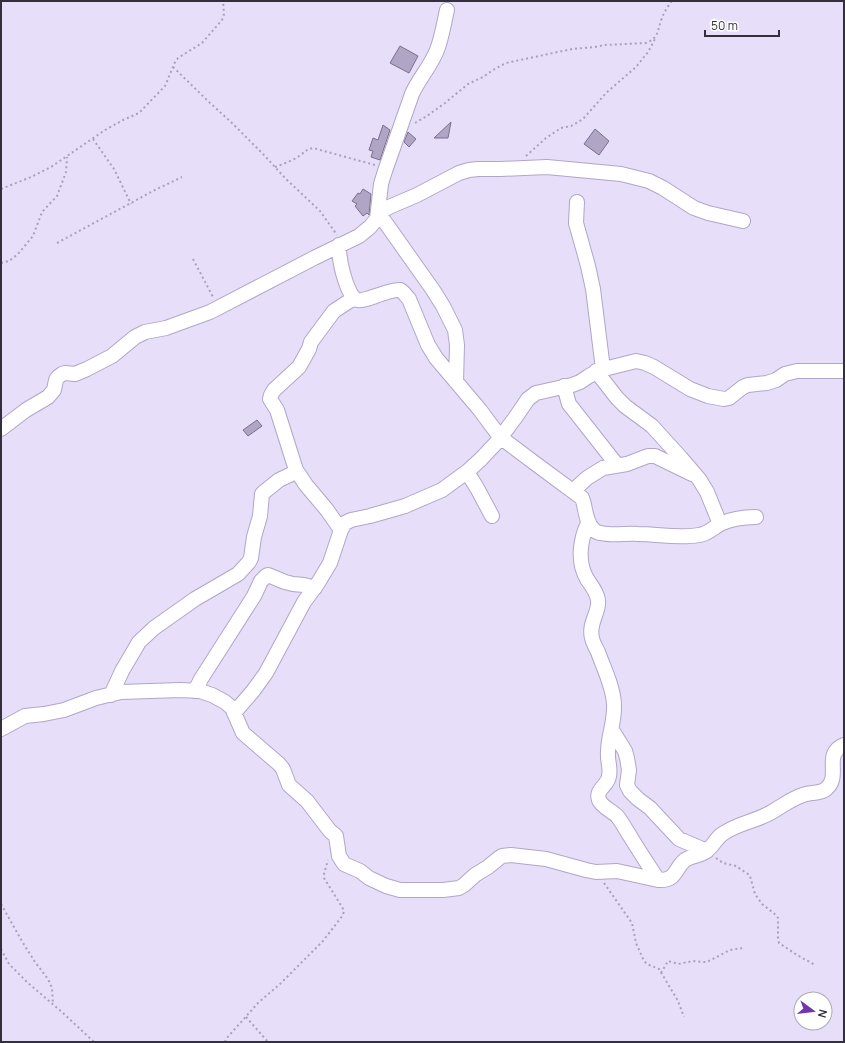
<svg xmlns="http://www.w3.org/2000/svg" width="845" height="1043" font-family="Manrope,sans-serif">
<style>
.building{fill:#b0a5c5;stroke:#7a6f8e}
.lines{fill:none;stroke-linecap:round;stroke-linejoin:round}
.minor-casing{stroke:#b1a6c7;stroke-width:16}
.path{stroke:#a9a1b8;stroke-width:2;stroke-dasharray:2 3;stroke-linecap:butt}
.minor{stroke:#fff;stroke-width:14}
</style>
<rect width="100%" height="100%" fill="#e7defa"/>
<path class="building" d="M400 46 418 56 409 73 390 63Z
M451 122 448 138H434Z
M383 125 390 130 380 160 371 157 373 151 369 150 373 138 378 140Z
M595 129 609 141 599 155 584 144Z
M408 132 416 139 409 147 404 142Z
M363 189 371 194 369 215 367 213 363 216 355 206 357 204 352 201 358 193 360 194Z
M257 420 262 426 248 436 243 430Z"/>
<g class="lines">
<defs>
<path id="minor" d="M577 202 576 223 588 266 593 289 603 369
M380 215 433 290 443 306 455 330 457 345 456 382
M377 219 381 184 385 171 412 94C419 78 431 66 437 50 442 37 444 23 447 10
M339 245C339 250 339 254 340 258 341 267 348 297 357 300 362 301 366 299 370 298 376 296 394 289 400 290 404 292 406 296 409 299L428 345 436 358 480 410 500 437 540 467 582 498C586 508 585 521 593 529 595 531 598 533 601 533 613 536 626 533 638 534 659 534 677 539 699 535 708 534 713 528 720 524 731 519 744 517 756 517
M596 371 617 398 625 406 652 426 681 458 699 479 707 492 720 524
M564 386 569 404 573 409 617 465
M1 429 26 410 48 397 54 390 56 380 58 377 62 374 65 373 75 374 87 369 112 356 135 337 145 332 166 328 210 312 314 258 359 236 370 227 384 210 389 207 417 195 459 173 469 170 478 169H501L547 167 621 174 649 181 663 188 694 208 708 213 743 221
M467 472 477 488 492 516
M574 490 587 478 603 468 627 464 648 456H655L692 474
M588 523C580 540 577 562 587 579 591 585 597 592 598 600 600 612 588 623 592 638 593 643 596 648 598 652 604 669 613 686 614 704 615 722 608 736 608 752 607 760 611 768 609 776 608 786 595 789 599 800 602 807 612 811 617 816 622 822 626 830 630 836 639 851 649 866 658 880
M341 530 327 510 306 485 296 470 277 410 270 399 271 395 274 390 299 367 309 349 311 342 334 311 354 298
M195 691 201 679 254 596 261 581 266 576 268 575 285 582 293 584 304 585 315 588
M111 695 122 671 139 642 154 628 195 599 238 574 249 562 251 558 254 537 260 516 262 494 264 492 279 480 296 472
M234 713 253 691 266 673 304 602 318 583 330 563 341 530 345 523 351 520 370 516 405 506 442 490 468 471 481 459 497 442 515 418 528 399 536 393 572 385 580 382 589 376 600 370 636 361 645 363 654 367 690 389 708 396 724 399 729 398 743 387 748 385 767 383 776 380 785 374 797 371H844
M1 729 25 716 44 714 64 710 96 698 121 692 180 690 200 691 212 695 225 702 232 708 243 733 279 764 283 769 289 785 307 801 330 831 336 836 339 856 344 864 360 871 369 878 386 886 400 890H443L459 888 464 885 475 875 488 867 499 858 502 856 511 855 546 859 586 870 596 872 617 871 658 880C677 881 674 869 685 860 690 856 699 856 705 852 712 848 715 840 721 835 735 824 753 822 768 814 780 808 790 799 803 795 810 792 820 794 826 789 842 776 822 754 844 745
M612 730 625 751 627 758 629 770 627 785 630 791 638 799 650 808 679 839 707 851"/>
</defs>
<use href="#minor" class="minor-casing"/>
<path class="path" d="M173 67 209 102 231 122 263 154 286 179 320 211 337 235
M415 123 427 116 445 103 468 84 483 77 493 70 506 63 572 49 595 47 604 45 646 43C660 37 657 30 662 18 664 12 668 6 672 1
M93 139 114 169 131 204
M526 156 546 138 561 128 571 126 583 119 606 93 636 67 648 52 655 39
M275 167C283 164 292 161 299 156 304 153 306 149 313 148L375 165
M1 189 31 177 51 167 105 130 123 120 139 113 165 86 175 62 178 58 202 43 222 20 224 14 223 1
M57 243 153 191 182 177
M193 259 213 297
M1 263 9 261 18 254 33 236 42 212 57 196 66 172 67 157
M716 858 723 863 736 866 748 874 750 876 755 894 762 904 776 915 778 918V937L779 943 797 955 815 965
M604 883 632 923 636 943 644 961 647 964 659 969 678 1001 684 1017
M1 904 23 943 35 962 48 979 52 988 53 1004
M1 949 9 964 27 982 63 1013 94 1042
M661 973 668 961 678 964 693 961 703 962H707L730 950 736 949 744 948
M246 1017 268 1042
M225 1042 226 1039 258 1003 280 984 323 941 343 915 344 911 342 907 324 878V874L328 860"/>
<use href="#minor" class="minor"/>
</g>
<rect width="845" height="1043" fill="none" stroke="#332f3c" stroke-width="4"/>
<g transform="translate(813 1011) rotate(105)"><circle r="19" fill="#ffffff" stroke="#adacb1"/>
<path d="M0-3L7 15L0 10L-7 15Z" fill="#7036ad"/>
<text y="-6" font-size="11" font-weight="bold" text-anchor="middle" fill="#332f3c">N</text>
</g>
<path d="M705 30v6h74v-6" fill="none" stroke="#332f3c" stroke-width="2"/>
<text x="711" y="30" font-size="12" fill="#332f3c" stroke="#ffffff" stroke-width="3" paint-order="stroke">50 m</text>
</svg>
